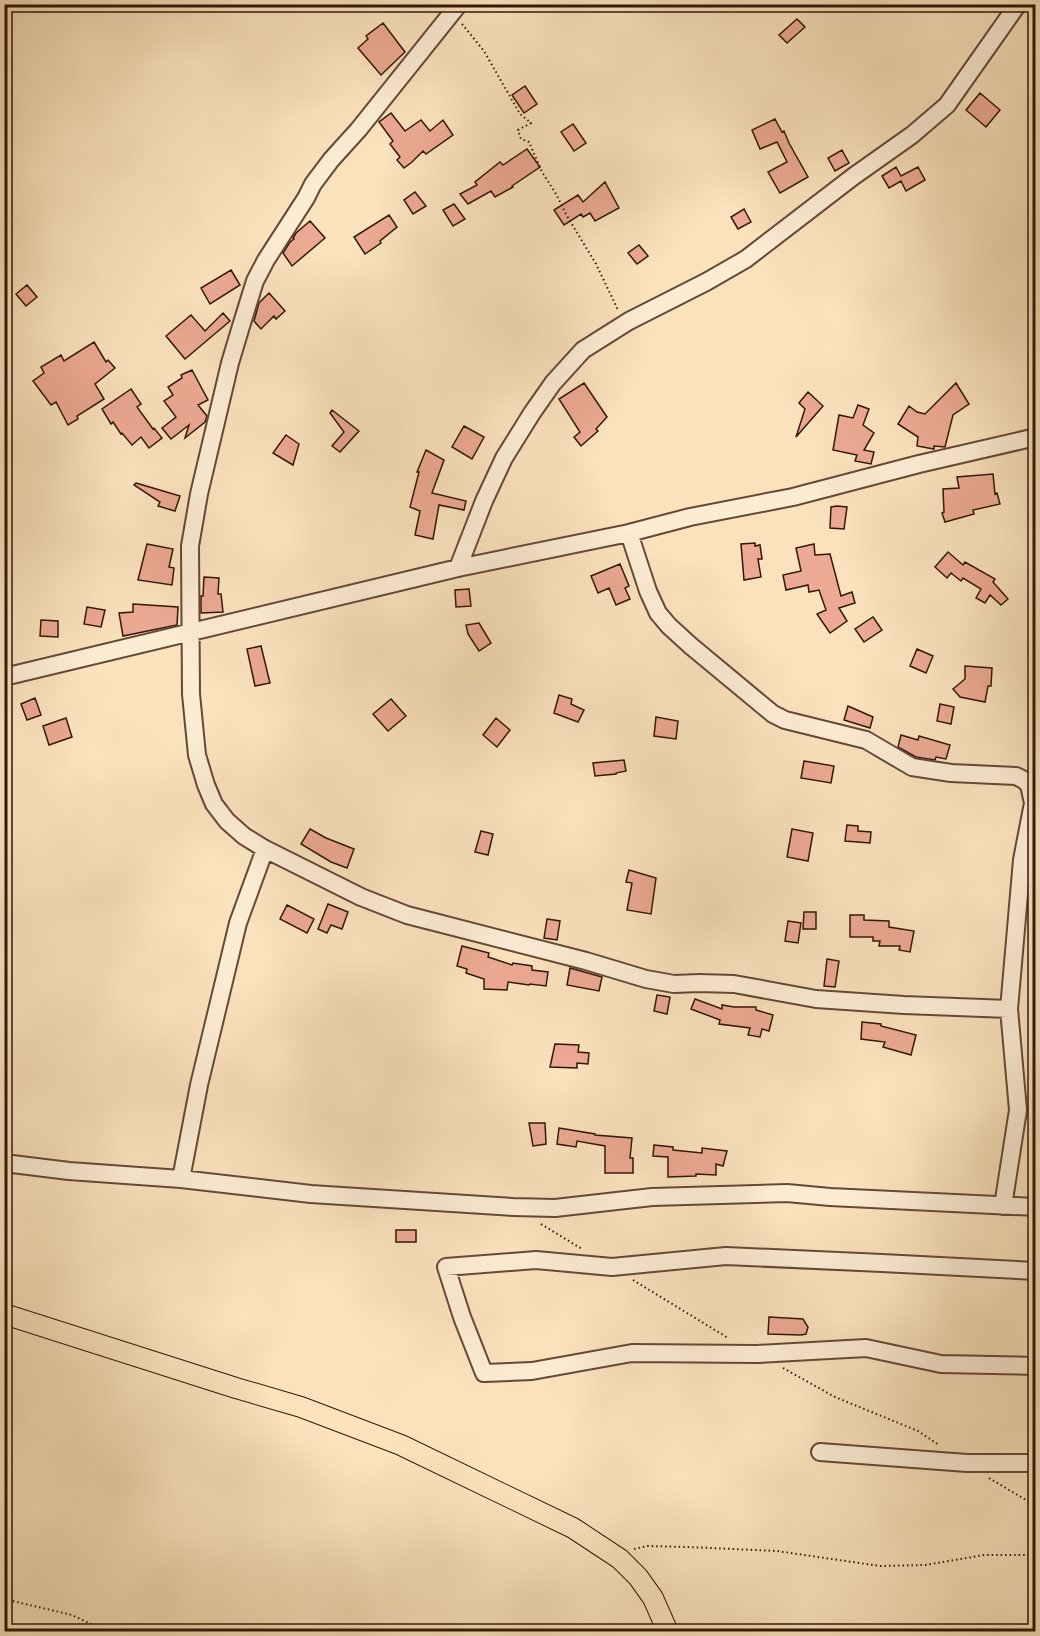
<svg xmlns="http://www.w3.org/2000/svg" width="1040" height="1636" font-family="'EB Garamond',serif">
<style>
.building{fill:#eca993;stroke:#331609;stroke-width:1.5}
.lines{fill:none;stroke-linecap:round;stroke-linejoin:round}
.minor-casing{stroke:#654936;stroke-width:20}
.major-casing{stroke:#331609;stroke-width:22}
.path{stroke:#331609;stroke-width:2;stroke-dasharray:1.5 3;stroke-linecap:butt}
.minor{stroke:#fcecd4;stroke-width:16}
.major{stroke:#fae2bd;stroke-width:20}
</style>
<rect width="100%" height="100%" fill="#fae2bd"/>
<filter id="stains"><feTurbulence type="fractalNoise" baseFrequency=".00333" numOctaves="4"/><feColorMatrix values="0 0 0 0 .2 0 0 0 0 .09 0 0 0 0 .02 0 0 0 .5 -.17"/></filter>
<radialGradient id="worn" r=".72"><stop offset=".6" stop-color="#630" stop-opacity="0"/><stop offset="1" stop-color="#630" stop-opacity=".3"/></radialGradient>
<path class="building" d="M797 19 805 27 787 43 779 35Z
M383 23 405 52 381 75 358 48 368 39 366 36Z
M525 86 537 104 524 113 512 95Z
M980 93 1000 110 986 127 966 110Z
M391 113 405 131 421 120 430 131 443 120 453 135 426 154 423 151 412 162 404 168 397 160 400 157 390 144 393 141 379 122Z
M775 119 782 132 784 131 789 143 808 177 780 193 768 172 787 162 777 142 760 149 752 130Z
M573 124 586 143 574 151 561 132Z
M527 149 540 167 512 186 513 187 495 197 491 191 468 204 460 194 477 185 475 182 500 162 503 165Z
M842 150 849 163 835 171 828 158Z
M896 167 901 176 918 167 925 180 906 191 901 181 889 188 882 176Z
M605 182 619 208 595 221 590 213 583 217 581 214 564 225 554 210 578 195 583 202Z
M415 192 426 206 413 214 404 200Z
M454 204 465 219 453 226 443 210Z
M744 209 751 222 738 229 731 217Z
M389 215 397 227 380 241 381 243 365 254 354 237Z
M310 221 325 238 292 266 283 253 290 242 294 239 293 238 296 233Z
M639 245 648 256 637 264 628 253Z
M231 270 240 285 210 304 201 288Z
M27 285 37 297 26 306 16 294Z
M269 293 285 311 276 319 274 316 261 329 254 321 259 303Z
M223 313 230 321 185 359 166 336 191 315 205 331Z
M94 342 106 362 108 360 115 368 95 384 104 399 77 416 78 419 68 425 56 402 51 405 33 381 44 373 41 367 61 355 64 361Z
M192 370 208 400 198 405 207 416 205 422 185 438 189 425 171 439 162 428 176 417 164 401 173 395 168 387 182 378 181 375Z
M584 383 607 417 596 429 598 431 581 446 574 437 580 432 559 399Z
M956 383 969 404 953 415 945 447 934 446V449L917 446 918 437 898 424 909 406 917 412 925 414Z
M131 389 141 404 137 407 153 429 154 428 162 438 149 448 141 437 132 445 122 433 121 434 113 422 111 424 102 409Z
M808 392 823 406 796 437 805 409 799 403Z
M858 405 869 409 863 425 874 433 864 450 874 452 871 464 855 461 857 455 833 450 839 415 853 418Z
M332 410 359 431 340 452 332 446 344 432 330 413Z
M464 426 484 437 472 459 452 447Z
M286 435 299 444 293 465 273 453Z
M426 450 444 460 432 493 466 501 464 510 439 505 433 539 415 535 420 511 410 507 419 472H417Z
M993 474 995 494 997 493 1000 504 973 510 974 514 945 522 942 513 944 512 943 489 959 488 957 477Z
M136 483 180 496 175 511 158 506 160 502 134 485Z
M837 506 847 507 844 529 830 528 831 507Z
M755 543V546L760 545 762 559H758L761 577 744 580 741 544Z
M147 544 173 549 169 567 174 568 172 585 138 580Z
M814 544 815 555 830 554 841 596 852 592 855 603 839 608 847 621 830 633 817 614 826 610 819 590 809 592 808 585 786 590 783 575 801 571 796 548Z
M948 552 963 565 965 562 995 579 993 582 1008 599 1001 605 990 595 985 603 976 598 981 589 963 578 961 581 951 573 947 578 935 567Z
M620 564 629 586 625 588 630 599 616 605 609 588 598 593 591 576Z
M204 577 219 578 218 594H221L223 612 201 613V596H203Z
M469 589 471 606 456 607 455 590Z
M133 604 178 607 177 625 123 636 119 613 133 612Z
M87 607 105 610 101 627 84 624Z
M873 617 882 630 864 642 855 629Z
M41 620 58 621V637L40 636Z
M479 623 491 643 479 651 468 634 466 625Z
M261 646 270 683 255 686 247 649Z
M917 649 933 656 926 673 910 666Z
M965 666 992 668 991 686H988L985 702 960 697 953 689 965 679Z
M559 695 572 699 571 704 584 710 578 722 554 713Z
M35 698 41 715 27 720 21 704Z
M391 699 406 716 388 731 373 714Z
M940 704 954 707 951 724 937 721Z
M848 706 873 717 870 728 844 720Z
M656 717 678 721 676 739 654 736Z
M66 718 72 737 49 745 43 726Z
M496 718 510 730 497 747 483 735Z
M901 735 918 740 919 736 950 745 946 759 936 757 935 760 916 757 898 747Z
M624 760 626 771 616 773V774L595 776 593 763Z
M804 761 834 766 831 783 801 778Z
M847 825 858 826V831L871 832 870 843 845 841Z
M310 829 326 838 354 849 347 868 331 862 301 844Z
M792 829 813 833 808 861 787 857Z
M481 831 493 834 488 855 475 852Z
M629 870 656 878 651 914 627 910 632 883 626 882Z
M328 904 348 912 342 929 331 925 327 933 318 929Z
M287 905 314 919 307 933 280 919Z
M804 912H816V929H803Z
M850 915H864V920L889 921V927L914 931 910 952 899 950 900 946H879L880 941H873V937H850Z
M547 919 560 921 557 940 544 938Z
M788 921 801 923 798 943 785 941Z
M462 946 489 953 488 957 512 965 513 963 532 966V970L548 972 546 986 530 984 529 985 508 982 507 990 484 989V979L466 973 467 969 457 966Z
M827 959 839 961 835 987 824 986Z
M570 968 602 977 599 991 567 985Z
M657 995 670 997 667 1014 654 1011Z
M695 999 722 1009V1005L734 1007H756V1010L773 1015 769 1031 762 1029 760 1037 748 1035 750 1028 719 1024 720 1020 691 1009Z
M862 1022 881 1024V1026L916 1035 911 1055 883 1047 885 1042 861 1039Z
M555 1044 579 1045 578 1052 589 1053 588 1064 577 1063V1068L550 1067Z
M529 1123H545L546 1144 533 1146Z
M559 1128 595 1134V1135L632 1138 630 1158H633V1173H605V1146L577 1141 576 1147 557 1144Z
M654 1145 673 1147V1150L702 1153V1148L727 1151 723 1166 716 1164V1175L696 1174V1176L668 1177V1157L653 1156Z
M396 1230H416V1242H396Z
M769 1317 803 1319 808 1327 806 1334 801 1335 768 1334Z"/>
<g class="lines">
<defs>
<path id="minor" d="M459 4 359 129 331 160 313 184 306 198 266 260 255 281 242 323 230 363 199 494 190 546 191 694 197 755 206 785 214 804 227 821 244 836 265 849 361 897 407 915 586 961 646 979 674 984 699 983 734 984 816 999 904 1005 1009 1009
M629 533 648 591 658 613 669 626 691 646 773 714 785 720 866 740 912 767 951 773 1016 776 1024 780 1029 785 1033 803 1022 860 1009 1009 1018 1110 1003 1206
M458 568 484 501 504 458 532 413 553 383 583 350 629 321 706 282 746 259 854 176 912 135 947 105 1018 4
M4 677 458 568 629 533 690 517 793 497 919 464 1036 437
M4 1163 69 1171 181 1179 311 1194 513 1207 555 1208 652 1197 787 1193 830 1197 1036 1207
M181 1179 199 1085 238 923 265 849
M1036 1271 882 1263 726 1256 612 1267 536 1260 446 1267 462 1317 484 1373 532 1371 632 1353 757 1354 866 1348 941 1364 1036 1366
M820 1452 967 1463H1036"/>
<path id="major" d="M4 1314 236 1388 301 1407 401 1445 573 1528 620 1559 638 1577 653 1598 668 1632"/>
</defs>
<use href="#minor" class="minor-casing"/>
<use href="#major" class="major-casing"/>
<path class="path" d="M462 24 484 51 520 114 531 123 518 130 521 139 529 142 542 172 556 194 567 216 596 264 618 310
M541 1224 582 1249
M633 1280 728 1338
M783 1368 835 1397 918 1431 939 1445
M989 1478 1036 1506
M634 1549 648 1546 688 1547 777 1551 880 1566 925 1565 984 1555H1036
M4 1599 72 1615 108 1632"/>
<use href="#minor" class="minor"/>
<use href="#major" class="major"/>
</g>
<rect width="1040" height="1636" fill="none" stroke="#fae2bd" stroke-width="24"/>
<rect x="6" y="6" width="1028" height="1624" fill="none" stroke="#331609" stroke-width="3"/>
<rect x="12" y="12" width="1016" height="1612" fill="none" stroke="#331609" stroke-width="1.5"/>
<rect width="100%" height="100%" filter="url(#stains)"/>
<rect width="100%" height="100%" fill="url(#worn)"/>
</svg>
